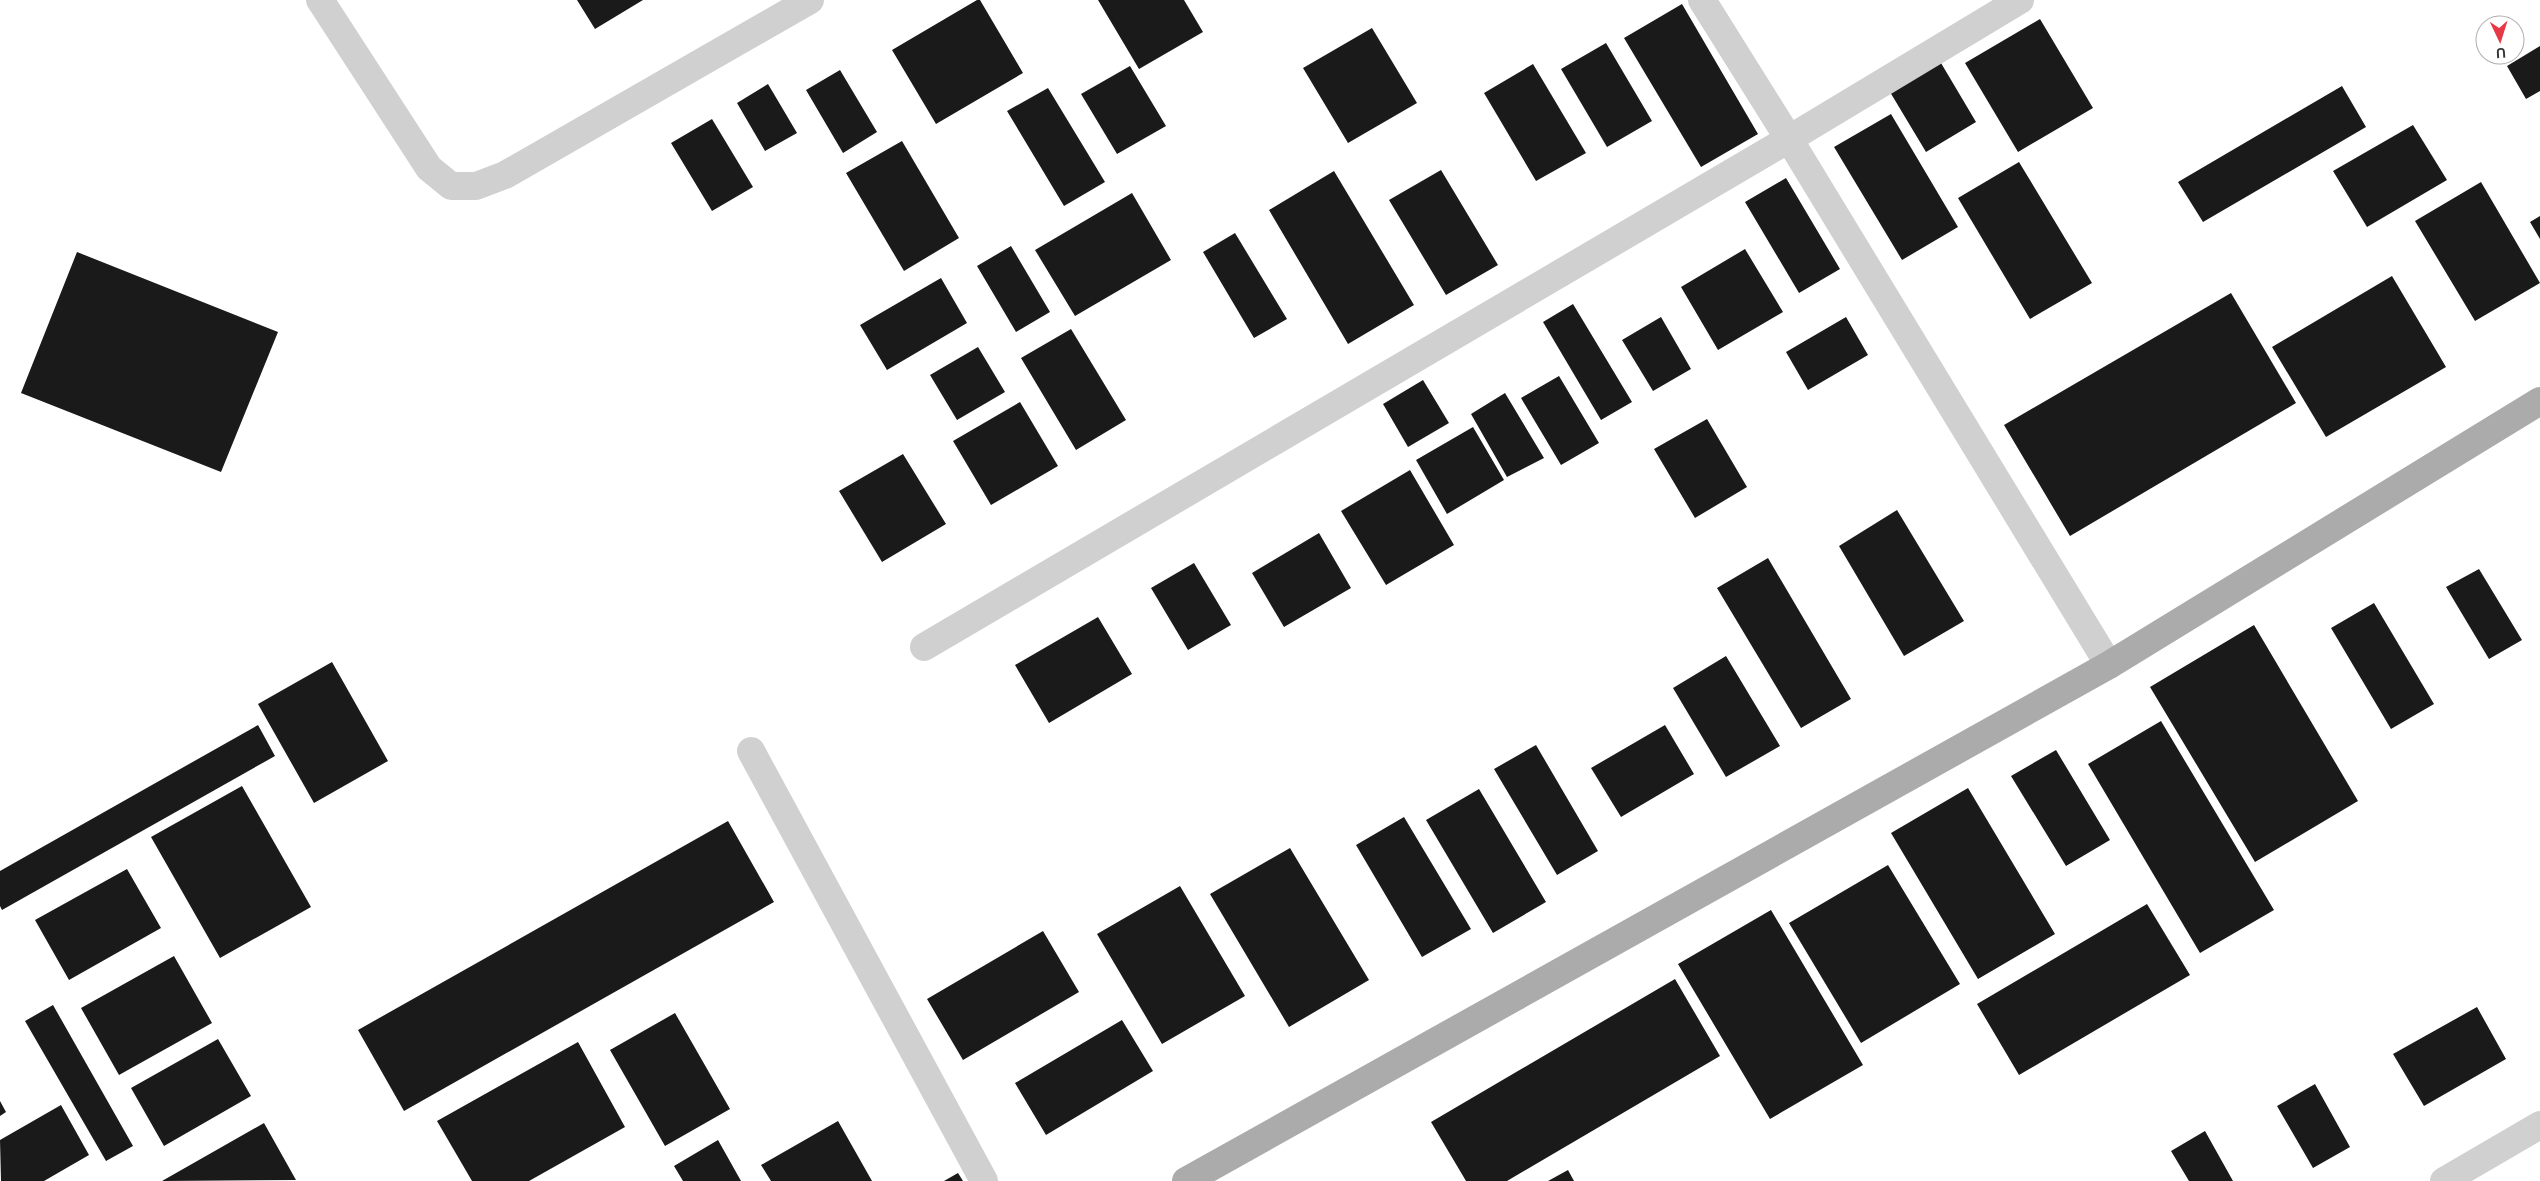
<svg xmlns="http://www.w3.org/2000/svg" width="2540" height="1181" font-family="Figtree,sans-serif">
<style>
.building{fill:#1a1a1a}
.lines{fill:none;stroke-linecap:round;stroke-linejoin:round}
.minor{stroke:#d0d0d0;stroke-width:28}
.major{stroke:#ababab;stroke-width:28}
</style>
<rect width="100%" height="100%" fill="#fff"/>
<path class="building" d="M577 0H643L595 29Z
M977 0H980L1023 73 936 124 892 50Z
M1098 0H1184L1203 32 1139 69Z
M1682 4 1758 134 1701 167 1624 38Z
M2040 19 2093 108 2018 152 1965 63Z
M1372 28 1417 103 1348 143 1303 68Z
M1606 43 1652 121 1607 147 1561 69Z
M2540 46V91L2526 99 2507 66Z
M1941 63 1976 122 1926 152 1890 92Z
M1533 64 1586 153 1536 181 1484 93Z
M1130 66 1166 126 1117 154 1081 94Z
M840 70 877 132 843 153 806 90Z
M768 84 797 133 765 151 737 103Z
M2342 86 2366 127 2203 222 2178 182Z
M1048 88 1105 182 1064 206 1007 111Z
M1891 114 1958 227 1902 260 1834 147Z
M712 119 753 187 712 211 671 143Z
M2413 125 2447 180 2367 227 2333 171Z
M902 141 959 238 904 271 846 173Z
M2019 162 2092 283 2030 319 1958 198Z
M1441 170 1498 265 1446 295 1389 200Z
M1334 171 1414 305 1348 344 1269 210Z
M1786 178 1840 269 1799 293 1745 202Z
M2481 182 2540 283 2475 321 2415 221Z
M1132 193 1171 260 1075 316 1035 250Z
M2540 216V239L2530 222Z
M1235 233 1287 319 1254 338 1203 252Z
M1011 246 1050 312 1016 332 977 266Z
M1745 249 1783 312 1718 350 1681 287Z
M77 252 278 332 221 472 21 393Z
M2392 276 2446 367 2326 437 2272 347Z
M941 278 967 323 887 370 860 325Z
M2231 293 2296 403 2070 536 2004 425Z
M1573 304 1632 402 1601 420 1543 322Z
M1661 317 1691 369 1653 391 1622 340Z
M1846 317 1868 355 1808 390 1786 352Z
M1071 329 1126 420 1076 450 1021 358Z
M978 347 1005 392 957 420 930 375Z
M1559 376 1599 443 1561 465 1521 398Z
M1423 380 1449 423 1408 447 1383 404Z
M1505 393 1544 458 1507 477 1471 414Z
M1020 402 1058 466 991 505 953 441Z
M1707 419 1747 487 1695 518 1654 449Z
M1473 427 1504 480 1447 514 1416 460Z
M903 454 946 524 882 562 839 491Z
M1410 470 1454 545 1386 585 1341 511Z
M1897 510 1964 621 1904 656 1839 546Z
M1319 533 1351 588 1284 627 1252 573Z
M1768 558 1851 699 1801 728 1717 588Z
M1194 563 1231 625 1188 650 1151 588Z
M2479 569 2522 640 2489 659 2446 587Z
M2374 603 2434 704 2391 729 2331 628Z
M1098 617 1132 674 1049 723 1015 665Z
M2254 625 2358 801 2255 862 2150 687Z
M1726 656 1780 746 1726 777 1673 688Z
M332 662 388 761 314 803 258 704Z
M2161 721 2274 910 2200 953 2088 764Z
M258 725 275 756 2 910 0 906V871Z
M1665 725 1694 774 1621 817 1591 768Z
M1536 745 1598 851 1557 875 1494 769Z
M2056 750 2110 840 2066 866 2011 776Z
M242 786 311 907 220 958 151 837Z
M1968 788 2055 934 1978 979 1891 833Z
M1479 789 1546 902 1493 933 1426 820Z
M1404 817 1471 929 1422 957 1356 845Z
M728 821 774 902 404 1111 358 1030Z
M1290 848 1369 980 1289 1027 1210 894Z
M1888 865 1960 984 1861 1043 1789 923Z
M127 869 161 928 69 980 35 920Z
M1180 886 1245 996 1162 1044 1097 934Z
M2147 904 2190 975 2019 1075 1977 1004Z
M1771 910 1863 1065 1770 1119 1678 964Z
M1043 931 1079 992 963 1060 927 999Z
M174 956 212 1023 119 1075 81 1008Z
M1675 979 1720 1056 1507 1181H1466L1431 1122Z
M53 1005 133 1146 106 1161 25 1021Z
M2477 1007 2506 1059 2424 1106 2393 1054Z
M675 1013 730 1109 665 1146 610 1050Z
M1122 1020 1153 1071 1046 1135 1015 1083Z
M218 1039 251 1096 164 1146 131 1088Z
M578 1042 625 1127 529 1181H472L437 1121Z
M2315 1084 2350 1147 2313 1168 2277 1106Z
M0 1101 6 1112 0 1116Z
M61 1105 89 1155 44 1181H1L0 1140Z
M838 1121 872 1181H771L761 1165Z
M264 1123 296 1180 162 1181Z
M2205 1131 2233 1181H2189L2171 1151Z
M718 1140 741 1181H683L674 1166Z
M1568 1170 1574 1181H1548Z
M958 1173 963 1181H944Z"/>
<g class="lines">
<path class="minor" d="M320 0 429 168 451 186H476L505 175 810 0
M1702 0 1789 139 2109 665
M924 647 1789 139 2020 0
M751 751 984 1181
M2444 1181 2540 1125"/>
<path class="major" d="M1186 1181 2109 665 2540 401"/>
</g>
<g transform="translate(2500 40) rotate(176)"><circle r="24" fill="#ffffff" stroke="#adadad"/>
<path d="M0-4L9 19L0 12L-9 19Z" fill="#e63946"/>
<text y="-8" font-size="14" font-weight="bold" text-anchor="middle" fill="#333333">U</text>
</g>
</svg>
